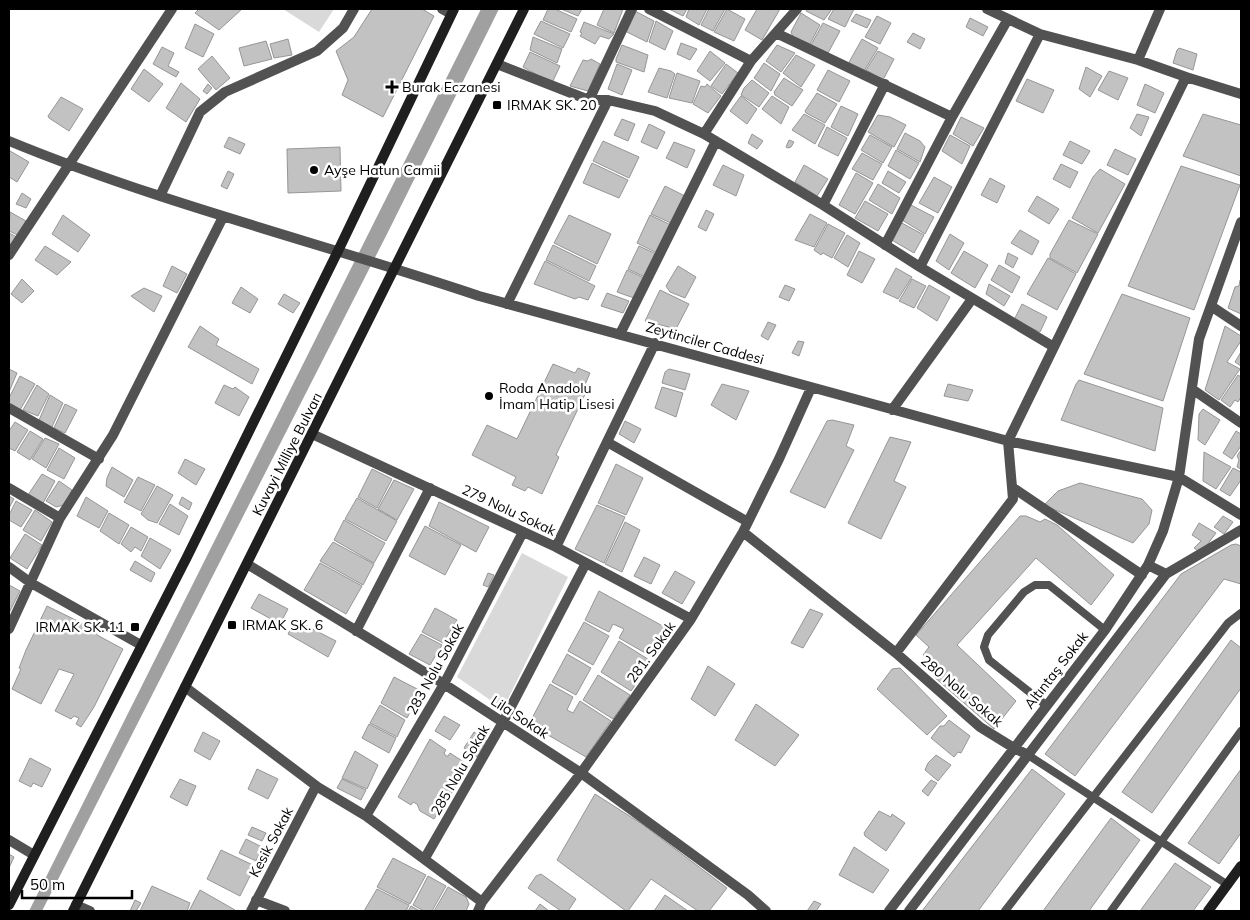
<svg xmlns="http://www.w3.org/2000/svg" width="1250" height="920" font-family="Mulish,sans-serif">
<style>
.green{fill:#d9d9d9}
.water{fill:#a0a0a0}
.building{fill:#c2c2c2;stroke:#969696}
.lines{fill:none;stroke-linecap:round;stroke-linejoin:round}
.lane{stroke:#525252;stroke-width:8}
.street{stroke:#525252;stroke-width:10}
.secondary{stroke:#1f1f1f;stroke-width:10}
.poi-dot{fill:#000;stroke:#fff;stroke-width:2}
.labels{text-anchor:middle;dominant-baseline:central;stroke-width:5;stroke-linejoin:round;paint-order:stroke}
.poi-label{font-size:14px;fill:#000;stroke:#fff;text-anchor:start}
.street-label{font-size:14px;fill:#000;stroke:#fff}
</style>
<rect width="100%" height="100%" fill="#fff"/>
<path class="green" d="M283 9H334L319 32Z
M522 553 568 577 503 709 457 677Z"/>
<path class="water" d="M481 9H499L388 232 42 911H29Z"/>
<path class="building" d="M199 9H242L219 30 195 13Z
M372 9H422L434 16 383 117 342 95 348 80 336 51 354 37Z
M548 9H555L577 19 571 32 543 20Z
M561 9H582L578 16Z
M604 9H623L614 33 597 25Z
M669 9H687L683 16Z
M689 9H707L699 25 686 17Z
M709 9H725L713 31 701 25Z
M727 9 745 19 734 41 714 32Z
M757 9H780L762 40 745 30Z
M807 9H832L824 20 806 11Z
M834 9H854L845 27 828 19Z
M635 11 654 21 647 42 625 31Z
M801 13 820 25 810 44 793 37 791 32Z
M856 14 871 20 867 28 851 21Z
M877 16 891 23 880 44 865 37Z
M970 18 988 27 983 36 966 27Z
M541 21 570 34 563 48 534 34Z
M656 21 673 31 665 50 649 42Z
M584 22 614 34 609 39 600 36 595 44 580 36 582 33 580 32Z
M823 23 840 31 828 53 811 45Z
M195 24 214 34 203 57 185 48Z
M913 33 925 39 920 49 907 42Z
M533 37 562 49 557 63 530 50Z
M288 39 292 55 274 58 270 44Z
M862 39 878 48 864 71 848 64Z
M266 41 272 59 244 66 239 48Z
M681 43 697 49 690 60 677 54Z
M622 45 648 55 644 72 616 62V59Z
M777 45 795 53 781 72 766 61Z
M162 47 174 53 168 66 179 72 176 77 153 64Z
M1179 48 1197 54 1193 70 1173 63 1177 50Z
M710 51 725 63 710 81 697 71Z
M878 51 894 59 883 80 866 70Z
M530 52 560 66 552 83 523 67Z
M796 55 815 65 801 87 783 73Z
M212 56 230 78 216 90 198 69Z
M591 59 600 64 588 91 570 86 583 60 588 61Z
M764 63 780 74 771 91 754 78Z
M617 64 632 70 622 95 608 89Z
M726 64 738 73 722 94 711 86Z
M1086 67 1102 76 1090 97 1079 89Z
M659 68 671 71 675 74 667 98 648 92Z
M144 69 163 84 149 102 131 89Z
M828 70 850 81 839 102 817 90Z
M1109 71 1128 78 1118 100 1098 90Z
M677 73 700 81 692 103 669 98Z
M784 78 803 90 792 106 775 95 774 92Z
M1027 79 1054 90 1043 113 1016 101Z
M752 80 769 93 759 107 741 95 744 88Z
M181 83 200 99 186 122 166 108Z
M208 84 212 88 207 94 203 91Z
M707 84 721 96 708 113 693 104 701 86 705 87Z
M1145 84 1164 93 1155 113 1137 105Z
M817 93 837 104 825 123 806 113 805 111Z
M741 96 757 109 747 124 730 111Z
M772 96 789 107 781 124 762 109Z
M61 97 83 109 69 131 49 118 48 116Z
M841 106 858 114 848 136 831 127Z
M804 114 825 125 815 144 792 130Z
M1137 114 1149 117 1141 136 1130 128Z
M1203 114 1241 125V176L1183 156Z
M878 115 890 117 906 125 894 147 868 132Z
M961 117 984 128 973 146 953 134Z
M622 119 635 124 628 141 614 135Z
M649 124 665 132 657 149 641 142Z
M827 127 847 138 838 156 818 146Z
M905 133 920 141 925 147 920 162 897 149Z
M752 134 763 141 757 149 748 143Z
M870 135 892 147 883 163 861 150Z
M950 135 970 146 962 164 942 151Z
M229 137 245 144 240 154 224 147Z
M789 140 794 142 791 147 788 148 786 147Z
M603 141 639 157 629 178 593 161Z
M1070 141 1090 151 1082 164 1063 155Z
M674 142 695 150 687 168 666 158Z
M340 147 341 191 288 193 287 149Z
M1115 149 1136 159 1128 175 1107 165Z
M896 150 919 163 910 179 888 166Z
M10 151 29 162 17 182 9 177V154Z
M862 153 882 164 873 180 852 169Z
M592 163 628 180 619 198 583 183Z
M1061 164 1078 172 1070 188 1053 179Z
M723 165 744 175 736 196 713 185Z
M804 165 828 179 817 196 795 182Z
M1181 166 1240 185 1194 310 1128 286Z
M1100 169 1125 184 1098 233 1072 218 1093 177Z
M228 171 234 174 227 189 221 186Z
M888 171 906 182 899 193 882 183Z
M856 173 873 183 855 214 839 205Z
M934 177 952 187 938 213 919 203Z
M990 178 1005 186 997 203 981 195Z
M878 184 900 198 892 214 869 200Z
M665 186 685 196 671 223 651 214Z
M22 193 31 199 26 208 16 204Z
M1037 196 1059 209 1049 224 1028 211Z
M865 201 888 214 878 231 855 218Z
M911 205 934 217 925 234 902 220Z
M706 210 714 214 706 231 698 227Z
M10 212 26 221 18 235 9 231Z
M810 214 827 223 814 247 795 240Z
M63 215 90 235 78 252 52 234Z
M569 215 611 234 597 264 554 243Z
M650 215 671 225 657 253 637 243Z
M1069 220 1098 234 1077 273 1050 258V254Z
M900 222 924 235 914 253 890 239Z
M828 224 845 233 832 258 823 253 821 255 814 250Z
M1020 230 1039 241 1032 255 1011 243Z
M9 233 17 237 9 251Z
M950 234 964 243 949 270 936 261Z
M847 235 860 243 848 267 834 258Z
M553 245 596 266 589 281 546 260Z
M45 246 71 262 57 275 35 260Z
M639 246 656 254 645 277 628 269Z
M859 251 875 259 862 283 847 275Z
M964 251 988 265 975 288 951 273Z
M1008 253 1018 258 1013 268 1005 263Z
M1048 258 1076 274 1057 310 1027 294Z
M545 261 595 286 588 300 579 297 575 299 534 284Z
M999 265 1020 277 1012 293 991 280Z
M172 266 187 274 177 293 163 286Z
M678 266 696 277 685 298 670 292 666 286Z
M896 268 912 277 898 299 883 292Z
M627 270 644 278 634 298 617 292Z
M22 279 34 291 22 303 11 294Z
M912 279 926 286 914 308 899 301Z
M1240 280H1241V314L1228 308 1235 287 1239 286Z
M989 284 1010 296 1004 306 986 294Z
M785 285 795 289 789 301 779 297Z
M929 285 950 297 937 321 917 308Z
M241 287 258 299 250 313 232 303Z
M144 288 162 296 154 312 131 296Z
M660 290 689 304 676 329 645 321Z
M607 293 629 301 623 313 601 306Z
M284 294 300 303 293 313 278 304Z
M1122 294 1190 318 1163 401 1084 374Z
M1022 304 1047 317 1040 332 1014 320Z
M768 322 776 325 768 340 761 336Z
M200 326 219 339 216 345 259 369 252 384 188 347Z
M1225 326 1241 336V341L1227 362 1240 369 1219 400 1205 390Z
M798 341 804 342 799 356 792 353Z
M1241 352V366L1235 362Z
M553 364 575 373 578 368 590 373 584 387 587 390 556 455 559 457 542 494 528 487 525 491 512 485 516 477 472 455 487 425 517 439Z
M9 369 17 373 9 392Z
M669 369 690 374 685 390 662 383 665 372Z
M1238 375 1241 377V397L1238 402 1235 400 1230 407 1221 400Z
M20 376 35 384 20 410 9 404V398Z
M1079 380 1163 408 1155 451 1061 420 1076 384Z
M722 384 749 391 736 420 711 405Z
M948 384 973 390 968 401 944 396Z
M37 385 49 394 38 416 23 410Z
M224 385 233 389 235 387 249 397 239 416 215 403Z
M662 387 683 393 676 417 655 408Z
M50 395 63 403 52 427 39 420Z
M65 404 77 410 65 433 54 428Z
M1203 409 1220 420 1205 445 1198 440 1199 414Z
M832 420 854 425 846 446 854 450 825 508 790 492 827 421Z
M625 421 641 429 634 443 619 434Z
M15 422 28 430 15 451 9 448V431Z
M30 431 43 439 30 460 17 452Z
M1236 431 1241 434V446L1232 459 1223 453Z
M890 437 911 442 894 481 906 487 881 539 848 523Z
M45 438 59 444 46 468 32 459Z
M59 448 75 458 64 479 47 470Z
M1241 450V469L1237 467 1239 460 1237 456Z
M1204 452 1231 467 1216 489 1203 481Z
M185 459 205 469 196 485 178 473Z
M616 464 643 478 626 515 598 503Z
M112 467 133 480 124 497 106 486 107 478Z
M1233 468 1241 472V480L1230 496 1220 490Z
M372 469 392 479 377 508 358 497Z
M42 474 55 481 42 505 28 495Z
M138 477 155 485 141 511 124 502Z
M394 480 414 489 397 520 378 509Z
M59 481 72 490 64 505 56 507 46 501Z
M1080 483 1142 499 1152 510 1149 524 1133 543 1046 506 1045 504 1058 491Z
M157 486 173 495 157 523 148 520 141 514Z
M9 496 14 499 9 508Z
M86 497 108 511 99 528 77 516Z
M182 497 192 503 189 510 179 504Z
M357 498 397 521 386 541 345 519Z
M16 501 32 510 21 527 9 520V515Z
M439 502 489 527 476 552 429 526Z
M170 504 188 516 179 535 159 524Z
M597 505 625 517 604 563 575 549Z
M35 510 52 522 41 541 23 530Z
M109 513 129 525 119 544 100 531Z
M1020 516H1026L1040 522 1045 519 1057 525 1114 575 1091 605 1036 558 957 645 1016 701 994 729 933 676 939 668 923 655 929 647 916 635Z
M1223 516 1233 522 1224 534 1214 527Z
M344 520 385 543 374 563 334 540Z
M625 522 640 530 622 572 605 564Z
M1199 523 1216 533 1201 553 1194 548 1201 541 1192 535Z
M425 526 461 545 445 575 409 556Z
M131 527 148 537 141 551 135 547 131 552 121 544Z
M25 534 42 545 27 569 10 558Z
M150 538 171 550 160 569 141 556Z
M333 542 374 564 363 585 320 561Z
M1236 544 1241 546V584L1224 579 1075 776 1045 754 1181 574 1231 545Z
M644 557 660 565 651 584 634 576Z
M135 561 155 573 151 582 130 570Z
M320 563 362 586 346 614 304 590Z
M675 571 695 582 682 604 662 593Z
M488 573 494 575 488 587 483 585Z
M9 585 20 591 9 613Z
M599 591 670 630 671 634 654 658 619 638 624 629 613 624 609 632 585 620Z
M259 594 288 609 280 624 251 608Z
M47 606 96 630 97 635 123 649 94 707 81 727 76 724 79 718 74 716 71 719 55 711 74 674 59 669 41 704 12 689 21 669 19 668 26 650Z
M435 608 457 620 443 643 422 632Z
M810 609 823 614 803 648 791 643Z
M295 620 336 641 328 657 288 634Z
M584 622 609 636 593 665 568 651Z
M421 634 442 645 430 665 409 654Z
M1231 640 1241 648V688L1152 813 1122 792Z
M619 641 651 661 631 691 601 672Z
M567 654 591 668 576 695 552 682Z
M708 666 735 684 715 716 691 699Z
M900 668 947 716 927 735 877 689 892 669Z
M598 675 630 695 613 719 583 700Z
M394 677 421 691 407 718 381 703Z
M550 684 573 697 567 710 573 713 580 701 611 721 586 757 529 724Z
M756 704 799 735 775 766 735 740Z
M380 705 405 720 397 737 370 723Z
M444 716 460 725 450 740 435 731Z
M949 720 970 736 961 753 958 752 954 757 931 738 940 726H944Z
M369 724 396 738 389 753 362 738Z
M203 732 220 741 210 760 194 751Z
M474 732 487 741 477 757 464 748Z
M430 739 446 750 444 753 446 756H448L450 753 470 766 434 819 420 811 417 804 413 802 411 805 398 797Z
M355 751 378 765 367 789 342 778Z
M936 755 951 765 938 781 925 770 928 763Z
M30 758 51 769 42 787 33 783 31 787 19 781Z
M257 769 278 779 268 799 248 789Z
M1032 769 1065 794 978 911H922Z
M1241 769V833L1219 864 1188 843Z
M180 779 196 786 187 806 170 797Z
M342 779 366 790 361 800 337 788Z
M931 780 937 783 928 796 922 791Z
M595 794 642 824 727 888 709 911H698L651 879 628 911H626L557 860Z
M879 811 891 817 892 814 905 823 886 851 865 836 864 833Z
M1111 818 1140 840 1089 911H1043Z
M252 827 266 833 262 841 248 835Z
M246 839 262 847 256 861 239 853Z
M854 847 889 870 873 893 839 875Z
M221 850 255 866 240 896 207 879Z
M9 854 14 857 9 868Z
M393 858 426 875 410 904 377 887Z
M1175 863 1211 887 1193 911H1140Z
M541 874 576 899 568 911H561L528 888 536 876Z
M428 876 446 886 432 911H424L413 905Z
M152 886 190 903 187 911H140Z
M448 887 466 897 469 904 466 911H434Z
M377 889 409 905 406 911H364Z
M200 890 235 910 234 911H189Z
M665 895 688 911H654Z
M135 900 141 903 136 911H130Z
M814 901 821 904 816 911H807Z
M540 904 549 911H535Z
M411 906 420 911H408Z"/>
<g class="lines">
<path class="lane" d="M1047 706 989 660 984 647 988 635 1024 592 1035 585H1049L1105 630
M1028 755 1228 885
M1005 911 1228 623 1241 613
M1111 911 1241 731"/>
<path class="street" d="M442 9 451 14
M649 9 751 61
M776 33 952 117
M1138 60 1160 9
M497 64 589 100H608L655 111 704 134 823 205 920 267 1054 347
M1186 77 1241 94
M589 100 632 9
M704 134 751 61 797 9
M9 141C162 204 322 243 479 296L1008 441 1179 477 1241 515
M160 196 200 112 225 92 317 51 343 28 354 9
M823 205 885 84
M885 245 952 117 1008 19
M9 255 172 9
M920 267 1040 34
M507 304 608 100
M1211 306 1241 326
M620 334 716 141
M1192 389 1241 423
M9 408 99 459
M892 410 972 299
M312 434 556 547 691 619
M607 442 748 522
M1012 487 1142 575
M9 488 60 518
M743 532 896 653 980 727 1014 748 1028 755
M556 547 655 343
M247 564 444 684 581 773 748 895 766 911
M1148 565 1166 574
M9 567 31 583 141 645
M9 629 60 518 113 435 223 217
M356 631 430 488
M896 653 1013 499 1008 441 1186 77 1138 60 1040 34 987 9
M185 687 319 788
M366 816 444 684 523 532
M9 840 34 855
M425 858 503 722 586 563
M256 900 285 911
M76 905 90 911
M251 911 316 786 366 816 482 902
M478 911 482 902 581 773 691 619 743 532 779 459 811 388
M889 911 1105 630 1148 565 1163 531 1179 477 1199 339 1241 222
M909 911 1166 574 1241 530"/>
<path class="secondary" d="M9 905 187 557 338 251 454 9
M73 911 524 9
M1208 911 1241 866"/>
</g>
<g class="poi-dot">
<path d="M389.5 79.5h5v5h5v5h-5v5h-5v-5h-5v-5h5z"/>
<rect x="492" y="100" width="10" height="10" rx="2.5"/>
<circle cx="314" cy="170" r="5"/>
<circle cx="489" cy="396" r="5"/>
<rect x="227" y="620" width="10" height="10" rx="2.5"/>
<rect x="130" y="622" width="10" height="10" rx="2.5"/>
</g>
<g class="labels">
<g class="poi-label">
<text x="402" y="87">Burak Eczanesi</text>
<text x="507" y="105">IRMAK SK. 20</text>
<text x="324" y="170">Ayşe Hatun Camii</text>
<text x="499" y="388">Roda Anadolu<tspan x="499" dy="16">İmam Hatip Lisesi</tspan></text>
<text x="242" y="625">IRMAK SK. 6</text>
<text x="125" y="627" text-anchor="end">IRMAK SK. 11</text>
</g>
<g class="street-label">
<text transform="translate(705 343) rotate(16)">Zeytinciler Caddesi</text>
<text transform="translate(287 454) rotate(-63)">Kuvayi Milliye Bulvarı</text>
<text transform="translate(509 510) rotate(25)">279 Nolu Sokak</text>
<text transform="translate(651 652) rotate(-54)">281. Sokak</text>
<text transform="translate(435 669) rotate(-61)">283 Nolu Sokak</text>
<text transform="translate(1056 670) rotate(-52)">Altıntaş Sokak</text>
<text transform="translate(962 691) rotate(40)">280 Nolu Sokak</text>
<text transform="translate(520 717) rotate(33)">Lila Sokak</text>
<text transform="translate(460 770) rotate(-60)">285 Nolu Sokak</text>
<text transform="translate(271 842) rotate(-62)">Kesik Sokak</text>
</g>
</g>
<rect width="1250" height="920" fill="none" stroke="#000000" stroke-width="20"/>
<path d="M22 890v8h110v-8" fill="none" stroke="#000000" stroke-width="2.5"/>
<text x="30" y="890" font-size="15" fill="#000000" stroke="#ffffff" stroke-width="4" paint-order="stroke">50 m</text>
</svg>
